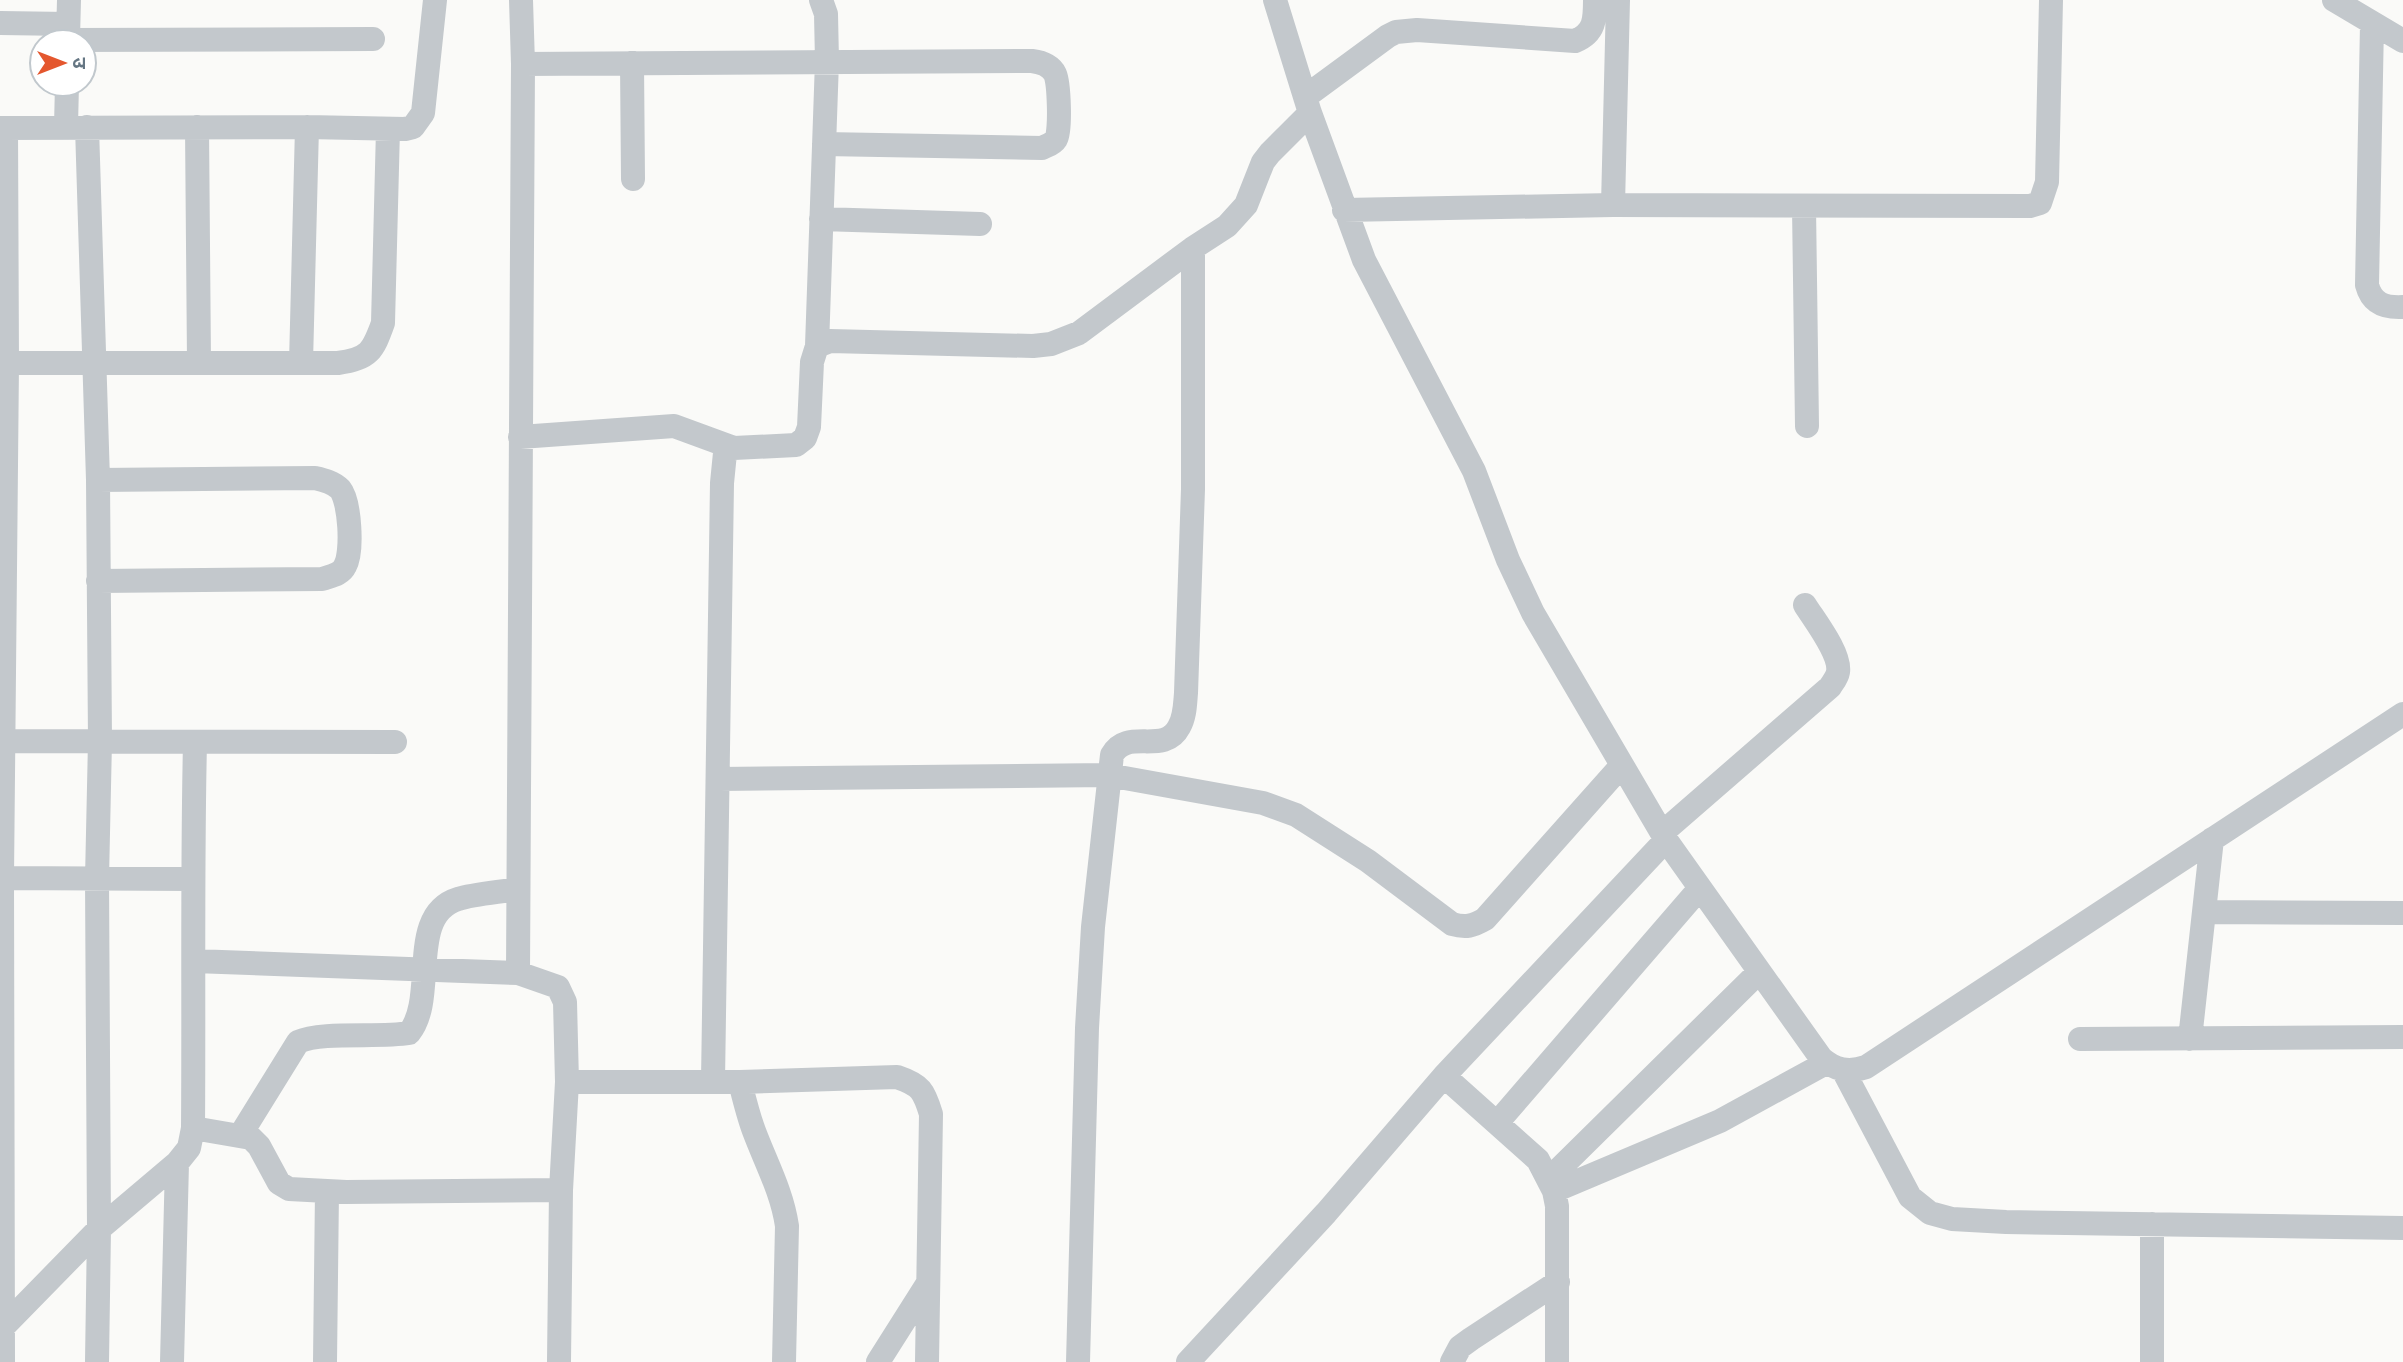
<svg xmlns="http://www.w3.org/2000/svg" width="2403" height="1362" font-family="Manrope,'Noto Sans Devanagari',sans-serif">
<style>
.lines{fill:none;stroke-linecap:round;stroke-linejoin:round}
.minor{stroke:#c3c8cc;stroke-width:24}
</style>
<rect width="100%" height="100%" fill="#fafaf8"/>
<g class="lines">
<path class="minor" d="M1275 0 1310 113 1364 260 1474 471 1508 560 1533 613 1666 840 1821 1058C1835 1070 1848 1073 1866 1067L2403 714
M2334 0 2403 41
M0 23 68 24
M2372 24 2367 285C2372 304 2385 308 2403 307
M68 38 69 0
M68 40 373 39
M632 63 633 179
M523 64 1032 61C1040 62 1050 64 1055 74 1059 83 1061 130 1056 139 1053 144 1048 145 1042 148L824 144
M1305 97 1388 36 1396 32 1417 30 1575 41C1595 33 1595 19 1595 0
M66 126 67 84
M87 127 98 480 100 741 97 879 99 1229 97 1362
M197 127 199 362
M0 128 307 127 405 129 413 127 423 113 435 0
M1613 205 1618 0
M1804 206 1807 426
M1344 210 1613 205 2030 206 2040 203 2047 182 2051 0
M821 219 980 224
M817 346 827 61 826 14 821 0
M7 363H338C369 359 373 351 383 323L388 129
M301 363 307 127
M520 437 674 426 734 448
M98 480 315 478C324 480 333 482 340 489 350 501 353 552 345 566 341 575 330 576 322 579L98 581
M4 741 395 742
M719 779 1108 775 1263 803 1296 815 1368 861 1452 924C1466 928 1473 926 1485 919L1622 765
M1662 833 1830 687C1833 682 1837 678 1838 672 1841 654 1815 621 1805 605
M0 878 192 879
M2205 912 2403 913
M194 961 518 973 558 987 565 1002 567 1082 561 1190 559 1362
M518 973 523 64 521 0
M2080 1039 2403 1037
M2190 1039 2212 839
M1843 1070 1910 1197 1930 1213 1952 1219 2006 1222 2403 1228
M1444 1076 1538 1160 1554 1191 1557 1206V1362
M713 1081 722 483 725 453 734 448 796 445 805 438 809 427 812 362 817 346 830 341 1033 346 1051 344 1079 333 1193 248 1227 226 1246 205 1263 162 1270 153 1310 113
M567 1082H740L897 1077C921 1085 924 1091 931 1114L927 1362
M740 1082C744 1098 748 1115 754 1131 766 1163 782 1192 787 1226L784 1362
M1497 1123 1700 888
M193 1128 251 1138 259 1146 279 1183 289 1189 346 1192 561 1190
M241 1134 298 1042C322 1031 379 1038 409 1033 438 998 406 915 458 899 473 894 500 892 517 889
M1549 1179 1759 972
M1554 1191 1720 1121 1826 1063
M3 1327 99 1229 177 1163 189 1148 193 1128C194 999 192 871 195 743
M3 1362 2 878 7 363 6 128
M172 1362 177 1163
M325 1362 327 1191
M878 1362 928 1283
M1078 1362 1087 1028 1093 927 1112 755C1127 727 1164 756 1179 727 1185 717 1185 704 1186 693L1193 489V248
M1188 1362 1326 1213 1444 1076 1666 840
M1452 1362 1460 1347 1471 1339 1558 1282
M2152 1362V1224"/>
</g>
<g transform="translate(63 63) rotate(90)"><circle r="33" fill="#ffffff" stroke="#c1c8cd" stroke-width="2"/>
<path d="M0-5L12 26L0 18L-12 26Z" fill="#e4572e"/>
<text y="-10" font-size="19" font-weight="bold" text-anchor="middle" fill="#657683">उ</text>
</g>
</svg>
